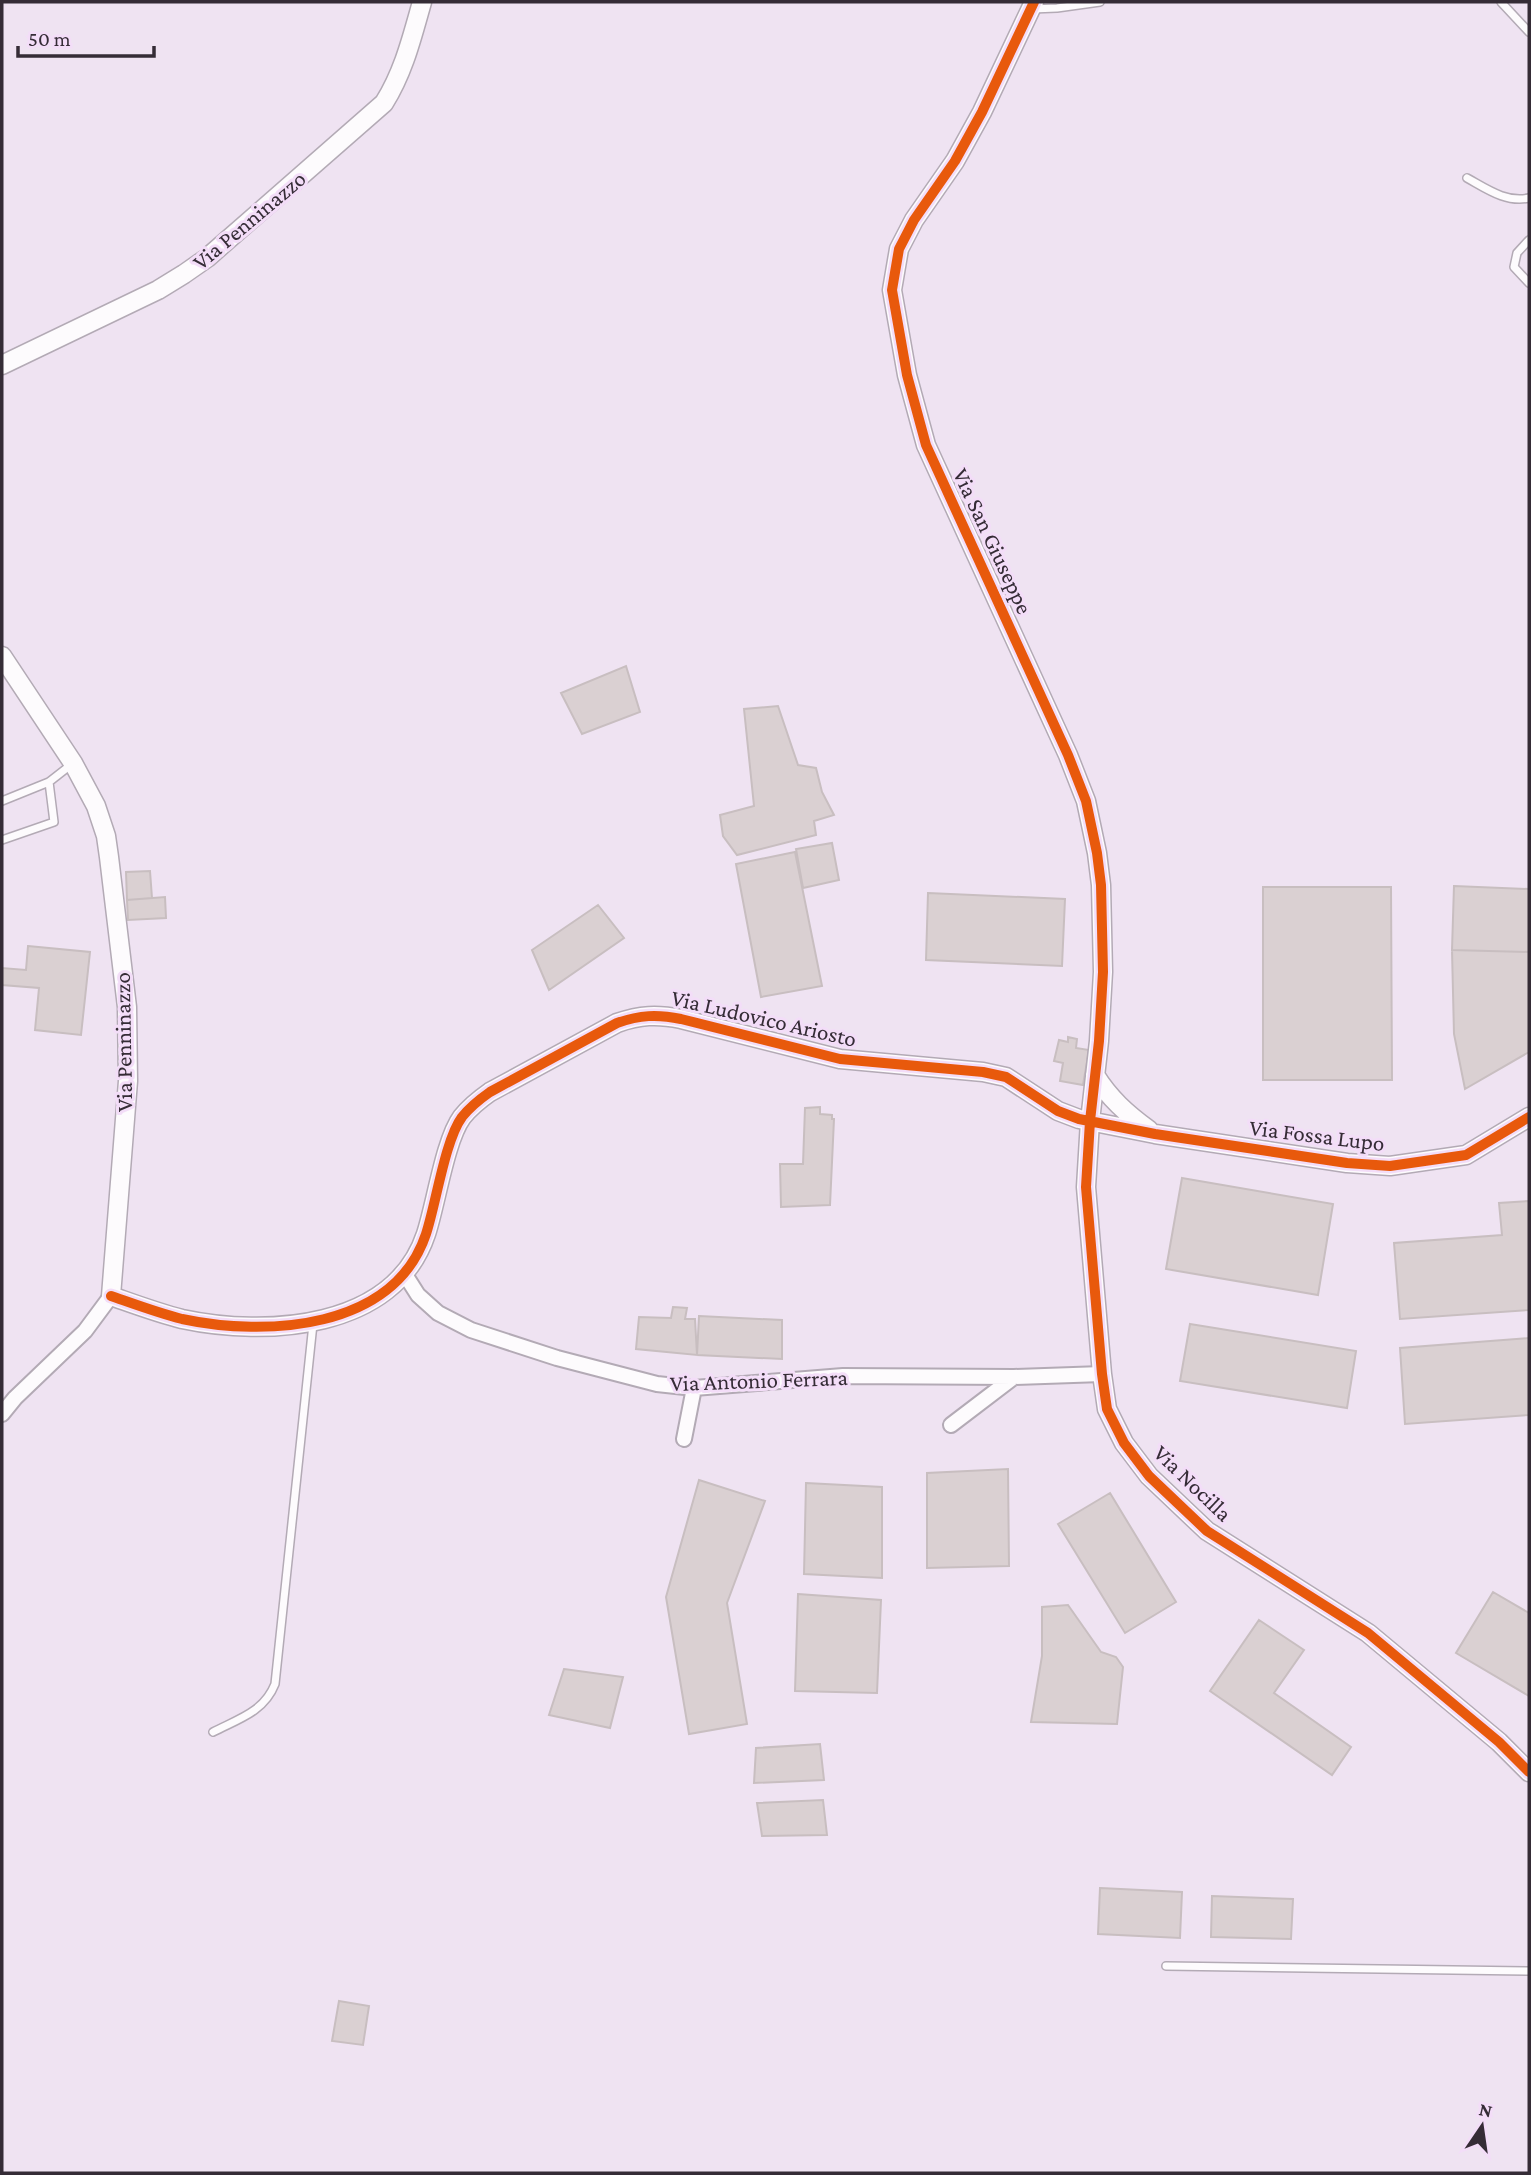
<svg xmlns="http://www.w3.org/2000/svg" width="1531" height="2175" font-family="'Crimson Pro',serif">
<style>
.building{fill:#dad0d2;stroke:#c8bec0;stroke-width:2}
.lines{fill:none;stroke-linecap:round;stroke-linejoin:round}
.service-casing{stroke:#b3aab5;stroke-width:10}
.minor-casing{stroke:#b3aab5;stroke-width:18}
.tertiary-casing{stroke:#b3aab5;stroke-width:21}
.service{stroke:#fdfbfd;stroke-width:7}
.minor{stroke:#fdfbfd;stroke-width:14}
.tertiary{stroke:#fdfbfd;stroke-width:18}
.cycleway-casing{stroke:#f3ddf8;stroke-width:15}
.cycleway{stroke:#e8590c;stroke-width:10}
.labels{text-anchor:middle;dominant-baseline:central;stroke-width:6;stroke-linejoin:round;paint-order:stroke}
.street-label{font-size:23px;fill:#352c36;stroke:#f3ddf8}
</style>
<rect width="100%" height="100%" fill="#efe3f2"/>
<path class="building" d="M626 666 640 712 582 734 561 693Z
M778 706 798 765 816 768 822 792 834 815 814 821 816 835 737 855 723 836 720 815 754 806 744 709Z
M832 843 839 880 803 888 796 849Z
M795 852 822 986 761 997 736 864Z
M150 871 152 898 127 900 126 872Z
M1454 886 1529 889V952L1452 950Z
M1263 887H1391L1392 1080H1263Z
M928 893 1065 899 1062 966 926 960Z
M165 897 166 918 128 920 127 900Z
M598 905 624 938 549 990 532 950Z
M28 946 90 952 81 1035 35 1030 39 988 2 985V968L26 970Z
M1452 950 1529 952V1052L1465 1089 1454 1034Z
M1068 1037 1077 1039 1076 1048 1089 1050 1083 1085 1060 1081 1063 1063 1054 1061 1059 1040 1068 1042Z
M820 1107V1114L832 1115V1119H834L830 1205 781 1207 780 1164H803L805 1108Z
M1182 1178 1333 1204 1318 1295 1166 1269Z
M1529 1201V1310L1400 1319 1394 1243 1502 1235 1499 1203Z
M673 1307 687 1308 685 1319H695L697 1355 636 1349 639 1317 671 1318Z
M699 1316 782 1320V1359L697 1355Z
M1190 1324 1356 1351 1347 1408 1180 1381Z
M1529 1338V1415L1405 1424 1400 1348Z
M1008 1469 1009 1566 927 1568V1473Z
M699 1480 765 1501 727 1603 747 1724 689 1734 666 1597Z
M806 1483 882 1487V1578L804 1574Z
M1110 1493 1176 1602 1125 1633 1058 1524Z
M1493 1592 1529 1613V1696L1456 1653Z
M798 1594 881 1600 877 1693 795 1691Z
M1068 1605 1101 1652 1116 1657 1123 1667 1117 1724 1031 1722 1042 1656V1607Z
M1259 1620 1304 1650 1274 1693 1351 1747 1332 1775 1210 1691Z
M564 1669 623 1677 610 1728 549 1715Z
M820 1744 824 1780 754 1783 756 1748Z
M823 1800 827 1835 762 1836 757 1803Z
M1100 1888 1182 1892 1180 1938 1098 1934Z
M1212 1896 1293 1899 1291 1939 1211 1937Z
M339 2001 369 2006 363 2045 332 2041Z"/>
<g class="lines">
<defs>
<path id="service" d="M1501 2 1529 32
M1032 9 1057 8 1100 2
M1467 178C1487 189 1506 203 1529 198
M1529 240 1517 253 1514 267 1529 283
M2 801 49 782 72 764
M2 840 54 822 49 782
M213 1732C238 1719 264 1712 275 1684L313 1324
M1166 1966 1529 1971"/>
<path id="minor" d="M404 1273 418 1295 438 1313 471 1330 557 1358 657 1384 694 1388 843 1376 1014 1377 1102 1374
M2 1414 15 1398 85 1331 111 1296
M951 1425 1014 1377
M684 1439 694 1388"/>
<path id="tertiary" d="M1034 2 982 112 955 161 914 220 899 249 892 290 907 375 926 445 1068 755 1086 801 1097 853 1101 885 1103 972 1099 1041 1090 1121 1086 1187 1102 1374 1107 1409 1124 1443 1149 1476 1207 1531 1368 1633 1499 1742 1529 1772
M2 365 158 290 184 274 207 258 384 103C404 71 412 37 422 2
M2 656 73 763 96 806 106 836 109 857 127 1007 128 1081 111 1296C134 1304 158 1313 182 1319 266 1337 394 1330 426 1234 436 1204 445 1140 462 1117 470 1107 480 1099 490 1092L617 1023C640 1015 657 1014 681 1019L840 1059 983 1072 1006 1077 1058 1111 1079 1119 1155 1134 1347 1163 1390 1166 1466 1155 1529 1117
M1095 1075C1109 1098 1127 1114 1149 1130"/>
</defs>
<use href="#service" class="service-casing"/>
<use href="#minor" class="minor-casing"/>
<use href="#tertiary" class="tertiary-casing"/>
<use href="#service" class="service"/>
<use href="#minor" class="minor"/>
<use href="#tertiary" class="tertiary"/>
<defs>
<path id="cycleway" d="M1034 2 982 112 955 161 914 220 899 249 892 290 907 375 926 445 1068 755 1086 801 1097 853 1101 885 1103 972 1099 1041 1090 1121 1086 1187 1102 1374 1107 1409 1124 1443 1149 1476 1207 1531 1368 1633 1499 1742 1529 1772
M111 1296C134 1304 158 1313 182 1319 266 1337 394 1330 426 1234 436 1204 445 1140 462 1117 470 1107 480 1099 490 1092L617 1023C640 1015 657 1014 681 1019L840 1059 983 1072 1006 1077 1058 1111 1079 1119 1155 1134 1347 1163 1390 1166 1466 1155 1529 1117"/>
</defs>
<use href="#cycleway" class="cycleway-casing"/>
<use href="#cycleway" class="cycleway"/>
</g>
<g class="labels">
<g class="street-label">
<text transform="translate(249 220) rotate(-40)">Via Penninazzo</text>
<text transform="translate(993 541) rotate(65)">Via San Giuseppe</text>
<text transform="translate(764 1018) rotate(13)">Via Ludovico Ariosto</text>
<text transform="translate(123 1042) rotate(-91)">Via Penninazzo</text>
<text transform="translate(1317 1135) rotate(7)">Via Fossa Lupo</text>
<text transform="translate(759 1380) rotate(-2)">Via Antonio Ferrara</text>
<text transform="translate(1193 1483) rotate(44)">Via Nocilla</text>
</g>
</g>
<rect width="1531" height="2175" fill="none" stroke="#352c36" stroke-width="7"/>
<g transform="translate(1482 2126) rotate(13)" stroke="#f3ddf8" stroke-width="5" paint-order="stroke">
<path d="M0-5L12 26L0 18L-12 26Z" fill="#352c36"/>
<text y="-10" font-size="19" font-weight="bold" text-anchor="middle" fill="#352c36">N</text>
</g>
<path d="M18 46v10h136v-10" fill="none" stroke="#352c36" stroke-width="3.5"/>
<text x="28" y="46" font-size="21" fill="#352c36" stroke="#f3ddf8" stroke-width="5" paint-order="stroke">50 m</text>
</svg>
